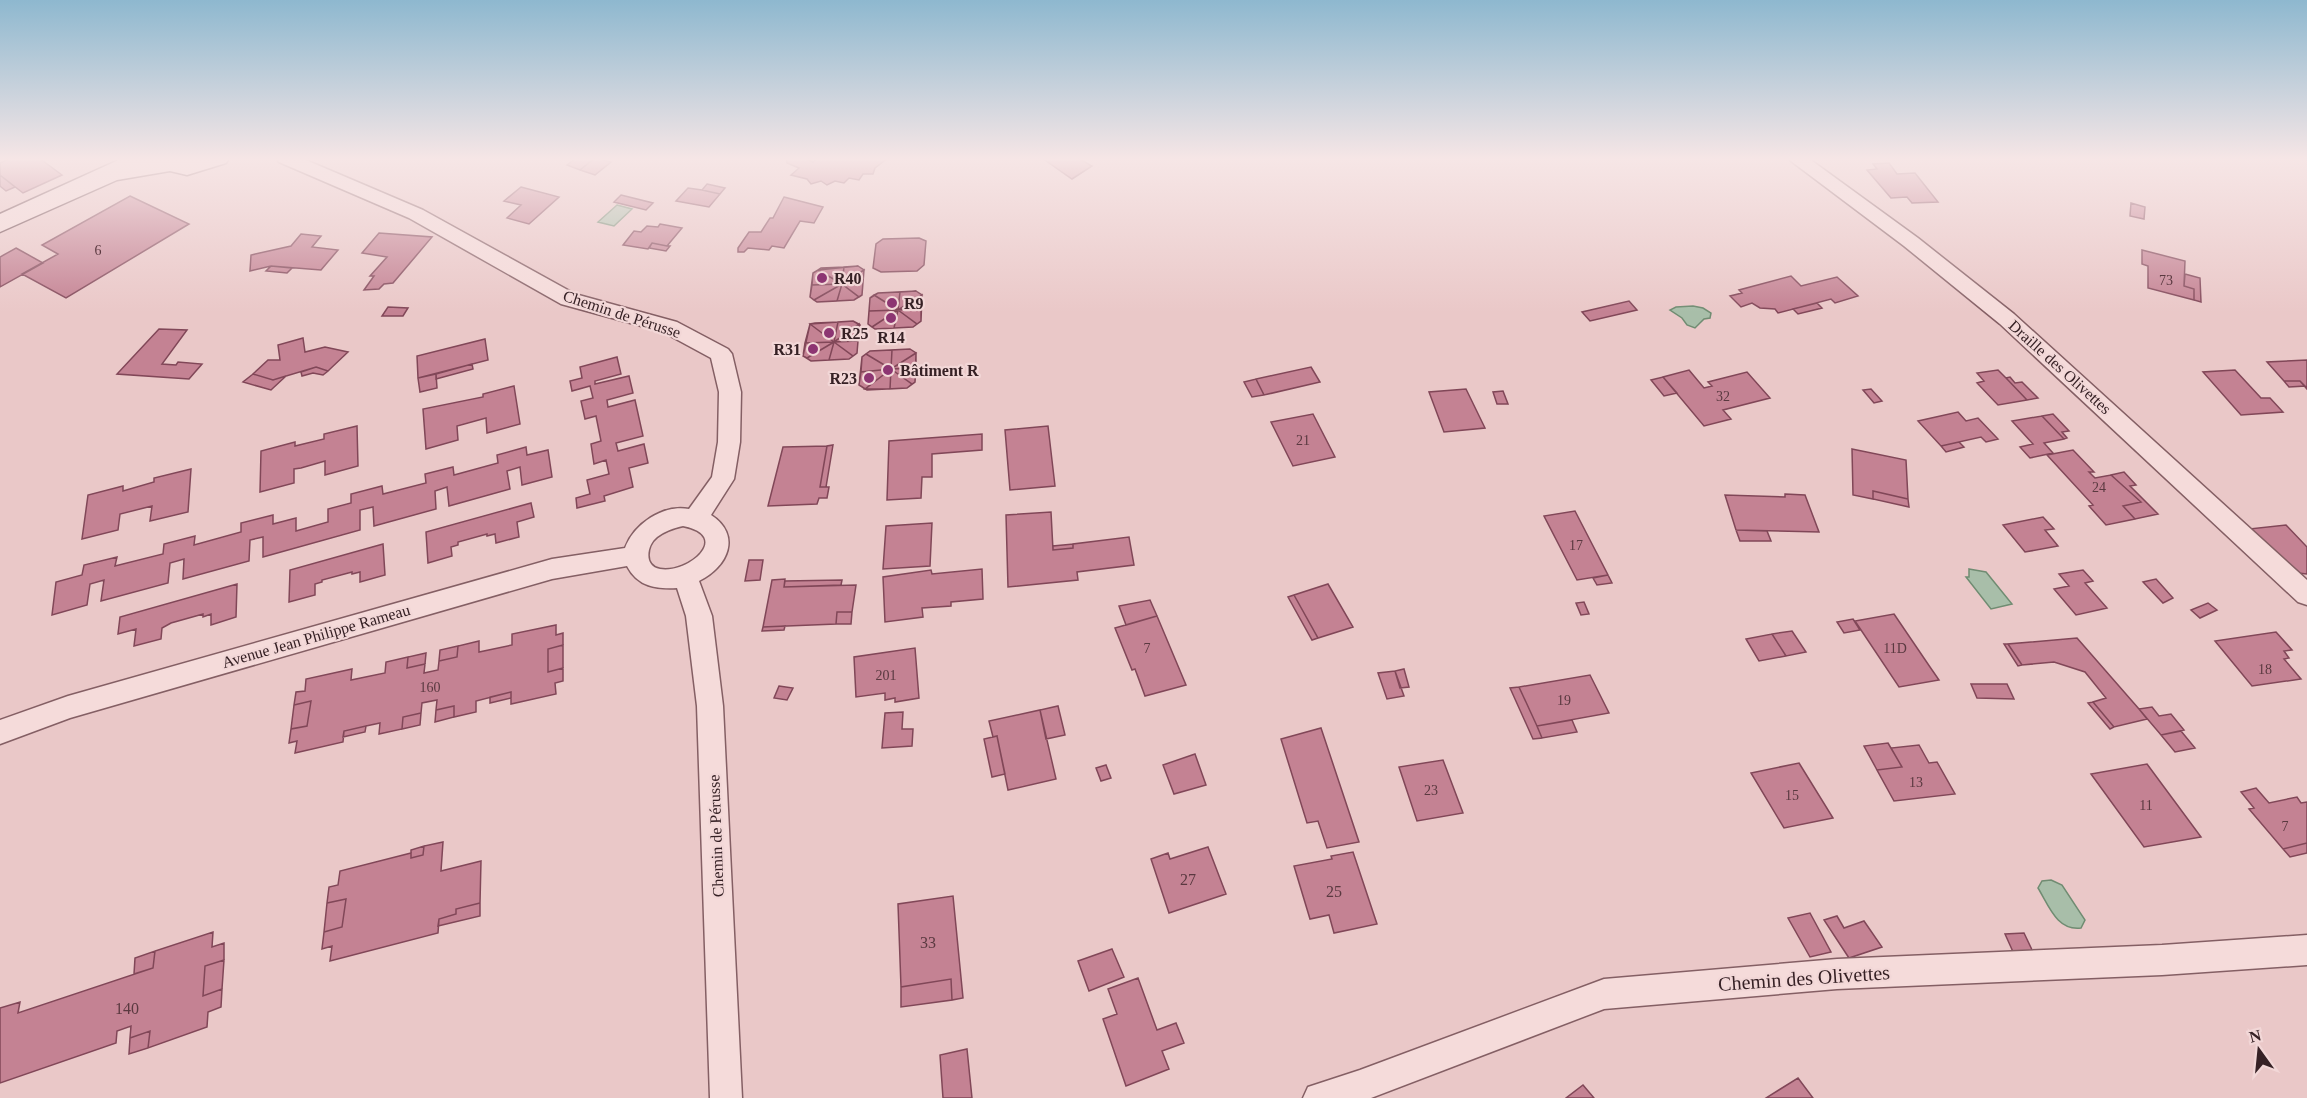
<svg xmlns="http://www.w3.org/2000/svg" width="2307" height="1098" font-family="'Times New Roman',serif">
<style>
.water{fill:#a8bea9;stroke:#708c72;stroke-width:1.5}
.building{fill:#c48293;stroke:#814758;stroke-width:1.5}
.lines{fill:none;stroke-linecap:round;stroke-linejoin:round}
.street-casing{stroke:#845f64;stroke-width:3}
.secondary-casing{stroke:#664248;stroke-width:3}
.street{fill:#f5dbda;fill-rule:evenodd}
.secondary{fill:#f5dbda;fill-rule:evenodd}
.poi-dot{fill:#8d3572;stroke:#f2d7d7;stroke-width:2}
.labels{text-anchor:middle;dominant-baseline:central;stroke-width:4.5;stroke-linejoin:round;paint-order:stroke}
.number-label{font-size:14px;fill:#5a3940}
.poi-label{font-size:16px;font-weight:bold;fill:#362125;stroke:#f2d7d7;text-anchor:start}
.street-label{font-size:16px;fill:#362125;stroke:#f2d7d7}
.near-number-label{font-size:16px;fill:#5a3940}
.near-street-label{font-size:20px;fill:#362125;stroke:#f2d7d7}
</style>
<rect width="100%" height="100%" fill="#eac8c8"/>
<path class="water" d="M617 205 632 209 614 226 598 222Z
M1693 306 1703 308 1711 313 1710 318 1704 319 1695 328 1687 325 1682 318 1670 310 1676 307Z
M1969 569 1986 572 2012 604 1991 609 1966 577H1969Z
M2051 880 2062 885 2085 920 2081 928C2057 931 2049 906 2038 888L2042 881Z"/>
<path class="building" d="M11 158H39L62 175 23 193 0 175V163Z
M576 158H595L580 170 567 165Z
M595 158 611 162 595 175 580 170Z
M786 158H804L813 162 817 158H888L875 168 873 174H863L859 180 849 178 844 183 835 181 827 185 821 181 811 184 807 179 791 175 799 168 787 163Z
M1042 158H1078L1092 166 1072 179Z
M1889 163 1897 174 1915 173 1938 202 1912 203 1907 197 1891 198 1867 170 1877 169 1873 164Z
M0 175 15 187 6 191 0 186Z
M707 184 725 188 720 194 702 190Z
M521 187 559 197 529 224 507 218 521 205 504 201Z
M688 188 702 190 720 194 709 207 676 201Z
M621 195 653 203 646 210 614 202Z
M130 196 189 224 66 298 22 274 58 254 42 245Z
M784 197 823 207 814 223 800 221 784 248 772 246 769 250 748 248 744 252H738V248L749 232H761L770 218H773Z
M2131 203 2145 207 2144 219 2130 216Z
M660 224 682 228 667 246 652 243 648 249 623 245 634 231 641 232 647 226 658 227Z
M379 233 432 237 393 283 384 284 379 289 364 290 374 276H370L387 257 362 253Z
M301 234 321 236 312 247 338 250 321 270 271 266 250 271 251 255 291 246Z
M919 238 926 241 924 265 917 271 881 272 873 268 876 244 883 239Z
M652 243 667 246H670L666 251 649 248Z
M16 248 43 263 0 287V257Z
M2142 250 2185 261 2184 286 2194 289V300L2148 288V266L2142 264Z
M271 266 292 268 287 273 266 271Z
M858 266 864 270 862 295 854 300 817 302 810 297 813 273 818 270Z
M858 266 864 270 842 284 844 267Z
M844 267 842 284 818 270 821 268Z
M818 270 842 284 812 285 813 273Z
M864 270 863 282 842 284Z
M2185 274 2200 278 2201 302 2194 300V289L2184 286Z
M1791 276 1801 286 1837 277 1858 296 1835 303 1831 299 1778 313 1775 309 1760 308 1752 303 1741 307 1730 296 1742 293 1739 290Z
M863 282 862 295 859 297 842 284Z
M842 284 859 297 854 300 837 301Z
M842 284 837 301 817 302 814 300Z
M842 284 814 300 810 297 812 285Z
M916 291 922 295 921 321 913 327 875 329 868 324 870 298 878 293Z
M916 291 922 295 898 310 900 292Z
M900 292 898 310 874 295 878 293Z
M874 295 898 310 869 311 870 298Z
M922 295 921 309 898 310Z
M1629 301 1637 310 1590 321 1582 312Z
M1817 303 1822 308 1798 314 1793 309Z
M388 307 408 308 403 316H382Z
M921 309V321L917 324 898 310Z
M898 310 917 324 913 327 894 328Z
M898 310 894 328 875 329 872 327Z
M898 310 872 327 868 324 869 311Z
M853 321 860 325 858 341 857 353 849 359 811 361 803 356 810 324Z
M853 321 859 324 834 342 838 322Z
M838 322 834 342 810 324 815 323Z
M810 324 834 342 805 343Z
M859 324 858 341 834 342Z
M159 329 187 330 162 364 176 365 178 362 202 364 189 379 117 374Z
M303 338 305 352 325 347 348 352 328 371 316 367 273 380 253 374 268 360H280L278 345Z
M485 339 488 360 418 378 417 356Z
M858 341 857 353 853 356 834 342Z
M834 342 853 356 849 359 829 360Z
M834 342 829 360 811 361 807 358Z
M834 342 807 358 803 356 805 343Z
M910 349 916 353 915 382 907 388 867 390 859 385 862 357 870 351Z
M910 349 916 353 891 369 892 350Z
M892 350 891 369 866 354 870 351Z
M916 353V368L891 369Z
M866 354 891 369 861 372 862 357Z
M617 357 621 374 595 381V384L629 376 633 393 607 400 608 407 635 400 643 436 616 443 618 451 644 444 648 463 629 468 633 487 604 496 605 501 577 508 576 498 590 494 587 480 609 474 606 460 594 464 591 444 601 441 596 416 585 419 581 401 593 398 590 386 572 391 570 381 582 378 580 367Z
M2307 360V389L2300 381H2284L2267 362Z
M472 364 473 369 436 379V374Z
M316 367 328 371 323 375 313 373 302 376 301 372Z
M1311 367 1320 382 1264 395 1256 379Z
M916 368 915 382 912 384 891 369Z
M891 369 912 384 907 388 890 389Z
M891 369 890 389H865Z
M891 369 865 389 859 385 861 372Z
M1689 370 1704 388 1712 386 1708 382 1747 372 1770 398 1723 410 1731 419 1704 426 1663 377Z
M1998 370 2006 378 2027 400 1998 405 1977 383 1984 381 1977 373Z
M2235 370 2261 398H2270L2283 412 2241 415 2203 372Z
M253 374 273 380 286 376 271 390 243 382Z
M436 374 437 388 420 392 418 378Z
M1663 377 1677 393 1664 396 1651 380Z
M2010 377 2015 383 2022 382 2038 398 2027 400 2006 378Z
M1256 379 1264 395 1252 397 1244 382Z
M2284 381H2300L2305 386 2289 387Z
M514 386 520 424 487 433 486 418 457 426 458 440 426 449 423 409 483 397V394Z
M1466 389 1485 428 1444 432 1429 392Z
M1871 389 1882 401 1874 403 1863 390Z
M1503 391 1508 404H1497L1493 392Z
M1958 412 1966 421 1978 418 1998 439 1986 442 1981 437 1941 446 1918 421Z
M1313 414 1335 457 1293 466 1271 422Z
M2053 414 2069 431 2062 432 2067 438 2064 439 2042 416Z
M2042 416 2064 439 2044 443 2053 453 2030 458 2020 447 2033 444 2012 421Z
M357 426 358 466 325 475V461L301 468 294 469V483L260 492 261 451 295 442V446L324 439V434Z
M1048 426 1055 486 1010 490 1005 430Z
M982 434V450L932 454V477H922L921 498 887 500 889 441Z
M1959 442 1964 447 1946 452 1941 446Z
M833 445 826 487H820L827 446Z
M827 446 820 487H829L827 498H819L817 504 768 506 783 447Z
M526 447 527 455 548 450 552 477 522 485 520 467 507 471 510 489 449 506 447 487 435 491 436 509 374 526 373 507 360 510V530L263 557V537L250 540 249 561 183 579 184 559 170 563 168 583 101 601 104 580 90 584 87 605 52 615 56 582 82 575 84 565 117 557 115 566 163 554 164 544 195 536 194 545 241 532V523L273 515V524L296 518V531L328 522V509L351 503V494L382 486 383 494 426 483 425 474 453 467 454 475 498 463 497 455Z
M1852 449 1906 460 1908 499 1873 491V499L1853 495Z
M2073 450 2094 472H2089L2095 478 2111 475 2141 502 2123 506 2135 519 2106 525 2089 506 2093 505 2047 455Z
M191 469 188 512 150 521 152 506 120 514 118 530 82 539 88 495 123 486V491L154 482V478Z
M2124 472 2136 485 2130 486 2158 514 2135 519 2123 506 2141 502 2111 475Z
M1873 491 1908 499 1909 507 1873 499Z
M1785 494 1805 495 1819 532 1736 530 1725 495 1785 497Z
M531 503 534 517 517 522 519 537 496 543 495 534 487 536V534L458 542V545L451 547 452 556 428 563 426 532Z
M1575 511 1608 575 1577 580 1544 516Z
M1051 512 1053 550 1073 548V544L1129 537 1134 565 1077 572 1078 580 1008 587 1006 515Z
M2043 517 2054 529 2045 530 2058 546 2025 552 2003 525Z
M932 523 930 566 883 569 886 526Z
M2286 525 2307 547V574L2298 573 2249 529Z
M1736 530 1767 531 1771 541H1740Z
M383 544 385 575 360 582V572L352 574V572L322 580V582L315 584V595L289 602 290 570Z
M1073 544V548L1053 550V546Z
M749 560H763L760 580 745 581Z
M982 569 983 599 951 602V606L922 608 923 617 885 622 883 577 931 570 932 574Z
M2083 570 2093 581 2085 583 2107 608 2076 615 2054 589 2069 586 2059 574Z
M1608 575 1612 583 1597 585 1593 578Z
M785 579 784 587 856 585 852 612H837L836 624 763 627 772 580Z
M2156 579 2173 598 2163 603 2143 582Z
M842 580 841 585 784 587 785 581Z
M237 584 236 617 211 625V614L203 617V614L171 623 162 628 161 639 134 646 136 629 118 634 120 617Z
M1328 584 1353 627 1318 638 1294 595Z
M1294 595 1318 638 1312 640 1288 597Z
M1150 600 1157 616 1126 625 1119 606Z
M1584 602 1589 614 1581 615 1576 603Z
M2208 603 2217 610 2200 618 2191 610Z
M837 612H852L851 624H836Z
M1894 614 1930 667 1939 680 1899 687 1855 621Z
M1157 616 1186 685 1145 696 1135 669 1132 670 1115 628Z
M1853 619 1860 630 1844 633 1837 622Z
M556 625V635L563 633V645L548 649V672L563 668V681L555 683 556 694 511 704V692L476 701V712L454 717V706L436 710 437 700 422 703 421 713 403 717 402 729 379 734 380 723 366 726 344 731 343 742 295 753 297 741 289 743 291 729 307 726 311 701 294 705 296 692 305 691 306 679 352 669 351 680 385 673 386 662 408 657 407 668 425 664 424 673 438 670 439 661 457 657 458 646 479 641V652L512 645V634Z
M785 626 784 630 762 631 763 627Z
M1792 631 1806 652 1786 656 1772 634Z
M2276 632 2292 650 2284 651 2289 658 2284 659 2301 679 2252 686 2215 641Z
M1772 634 1786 656 1759 661 1746 639Z
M2077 638 2139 709 2147 719 2114 727 2093 702 2106 698 2085 672 2054 662 2022 665 2008 644Z
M2004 644H2008L2022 665 2018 666Z
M563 645V668L548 672V649Z
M458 646 457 657 439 661 440 650Z
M915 648 919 698 895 702V698L885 700V693L856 697 854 657Z
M426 653 425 664 407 668 408 657Z
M1404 669 1409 687 1400 688 1395 671Z
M1395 671 1404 696 1387 699 1378 673Z
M1590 675 1609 713 1537 726 1519 687Z
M1971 684H2007L2014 699 1977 698Z
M779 686 793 688 787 700 774 698Z
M1519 687 1537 726 1542 738 1533 739 1510 688Z
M511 692V698L490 703V697Z
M311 701 307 726 291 729 294 705Z
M2093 702 2114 727 2110 729 2088 703Z
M454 706V717L435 722 436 710Z
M1058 706 1065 735 1046 739 1040 710Z
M2152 707 2159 716 2171 714 2184 730 2161 735 2139 709Z
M1040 710 1056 779 1008 790 997 736 993 737 989 721Z
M903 712 902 729H913L912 746 882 748 885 713Z
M421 713 420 725 402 729 403 717Z
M1572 720 1577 732 1542 738 1537 726Z
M366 726 365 732 343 737 344 731Z
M1321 728 1359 842 1327 848 1318 821 1307 823 1281 739Z
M2181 731 2195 748 2175 752 2161 735Z
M997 736 1005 774 992 777 984 739Z
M1888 743 1902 767 1877 770 1864 746Z
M1919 745 1929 763 1937 762 1955 794 1894 801 1877 770 1902 767 1891 748Z
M1195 754 1206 785 1174 794 1163 765Z
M1443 760 1463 813 1417 821 1399 767Z
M1799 763 1833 818 1784 828 1751 773Z
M2147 764 2201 837 2144 847 2091 774Z
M1106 765 1111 778 1101 781 1096 768Z
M2256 788 2269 803 2297 797 2301 803 2307 802V843L2283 849 2249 809 2254 808 2241 792Z
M443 842 441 871 481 861 480 903 456 909V914L439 919 438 933 330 961 332 946 322 949 324 932 342 927 346 899 327 903 329 887 338 885 340 871 411 853V858L423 855 424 846Z
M2307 843V853L2290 857 2283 849Z
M424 846 423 855 411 858V850Z
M1208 847 1226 894 1169 913 1151 859 1168 853 1170 859Z
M1353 852 1377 924 1334 933 1329 915 1310 919 1294 866 1332 859 1331 856Z
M953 896 963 998 952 1000 951 979 901 987 898 904Z
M346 899 342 927 324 932 327 903Z
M480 903V916L438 926 439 919 456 914V909Z
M1810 913 1831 952 1810 957 1788 918Z
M1837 916 1844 928 1864 921 1882 947 1849 958 1824 920Z
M213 932 212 947 224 943V960L205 966 203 996 222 989 221 1007 208 1012 207 1027 148 1048 150 1031 130 1038 131 1026 117 1031 116 1043 0 1083V1008L20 1002 18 1013 153 968 155 951Z
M2024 933 2033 952 2014 954 2005 934Z
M1112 949 1124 977 1089 991 1078 961Z
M155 951 153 968 134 974 135 958Z
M224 960 222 989 203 996 205 966Z
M1138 978 1157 1030 1176 1023 1184 1043 1162 1051 1169 1069 1126 1086 1103 1019 1117 1014 1108 989Z
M951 979 952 1000 901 1007V987Z
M150 1031 148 1048 129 1054 130 1038Z
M967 1049 972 1098H943L940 1055Z
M1798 1078 1813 1098H1766Z
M1583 1085 1594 1098H1566Z"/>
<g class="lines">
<defs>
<path id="street" d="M276 158H301L423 210 575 294 677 322 728 349 732 354 741 392 740 442 734 479 711 515C742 535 728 567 699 581L712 616 723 706 742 1098H710L697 706 686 616 677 588C656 589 638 587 627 566L552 579 70 718 0 744V720L68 696 552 559 625 548C634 524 663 504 689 509L712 477 718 442 719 392 711 358 663 332 561 304 409 218 279 162ZM683 526C733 536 688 574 660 569 643 566 647 545 657 537 665 531 674 528 683 526Z
M1787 158H1808L1918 238 2014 314 2307 580V605L2298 602 2000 324 1904 246Z
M2307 935V965L2162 975 1837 989 1604 1009 1371 1098H1303L1308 1087 1360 1070 1604 979 1837 959 2162 945Z"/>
<path id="secondary" d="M123 158H229L226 163 187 175 170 171 117 180 0 232V214Z"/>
</defs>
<use href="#street" class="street-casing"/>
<use href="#secondary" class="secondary-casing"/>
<use href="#street" class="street"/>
<use href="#secondary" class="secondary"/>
</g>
<linearGradient id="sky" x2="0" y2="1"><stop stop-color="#8eb8cf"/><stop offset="0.51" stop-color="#f6e6e6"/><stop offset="1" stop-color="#f6e6e6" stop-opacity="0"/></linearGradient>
<rect width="2307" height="312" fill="url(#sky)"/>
<g class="poi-dot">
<circle cx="822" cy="278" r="6"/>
<circle cx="892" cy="303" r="6"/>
<circle cx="891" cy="318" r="6"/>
<circle cx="829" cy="333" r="6"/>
<circle cx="813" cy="349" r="6"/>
<circle cx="888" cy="370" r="6"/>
<circle cx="869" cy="378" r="6"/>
</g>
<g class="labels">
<g class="number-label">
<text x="98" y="250">6</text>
<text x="2166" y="280">73</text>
<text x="1723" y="396">32</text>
<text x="1303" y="440">21</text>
<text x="2099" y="487">24</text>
<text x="1576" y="545">17</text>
<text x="1147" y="648">7</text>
<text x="1895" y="648">11D</text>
<text x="2265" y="669">18</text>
<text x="886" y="675">201</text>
<text x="430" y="687">160</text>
<text x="1564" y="700">19</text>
<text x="1916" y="782">13</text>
<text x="1431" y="790">23</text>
<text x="1792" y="795">15</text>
<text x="2146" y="805">11</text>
<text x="2285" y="826">7</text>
</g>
<g class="poi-label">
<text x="834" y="278">R40</text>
<text x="904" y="303">R9</text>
<text x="841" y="333">R25</text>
<text x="891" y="337" text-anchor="middle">R14</text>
<text x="801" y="349" text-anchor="end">R31</text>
<text x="900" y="370">Bâtiment R</text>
<text x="857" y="378" text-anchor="end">R23</text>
</g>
<g class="street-label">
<text transform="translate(622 314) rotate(18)">Chemin de Pérusse</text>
<text transform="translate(2060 367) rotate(42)">Draille des Olivettes</text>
<text transform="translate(316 636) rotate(-16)">Avenue Jean Philippe Rameau</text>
<text transform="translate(716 836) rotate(-92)">Chemin de Pérusse</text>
</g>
<g class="near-number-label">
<text x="1188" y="879">27</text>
<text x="1334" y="891">25</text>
<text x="928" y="942">33</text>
<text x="127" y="1008">140</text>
</g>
<g class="near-street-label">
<text transform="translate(1804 978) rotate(-4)">Chemin des Olivettes</text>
</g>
</g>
<g transform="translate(2259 1050) rotate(345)" stroke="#f2d7d7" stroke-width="4.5" paint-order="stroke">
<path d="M0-4.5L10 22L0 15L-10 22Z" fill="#362125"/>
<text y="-9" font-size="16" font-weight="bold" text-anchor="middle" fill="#362125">N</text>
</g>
</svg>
